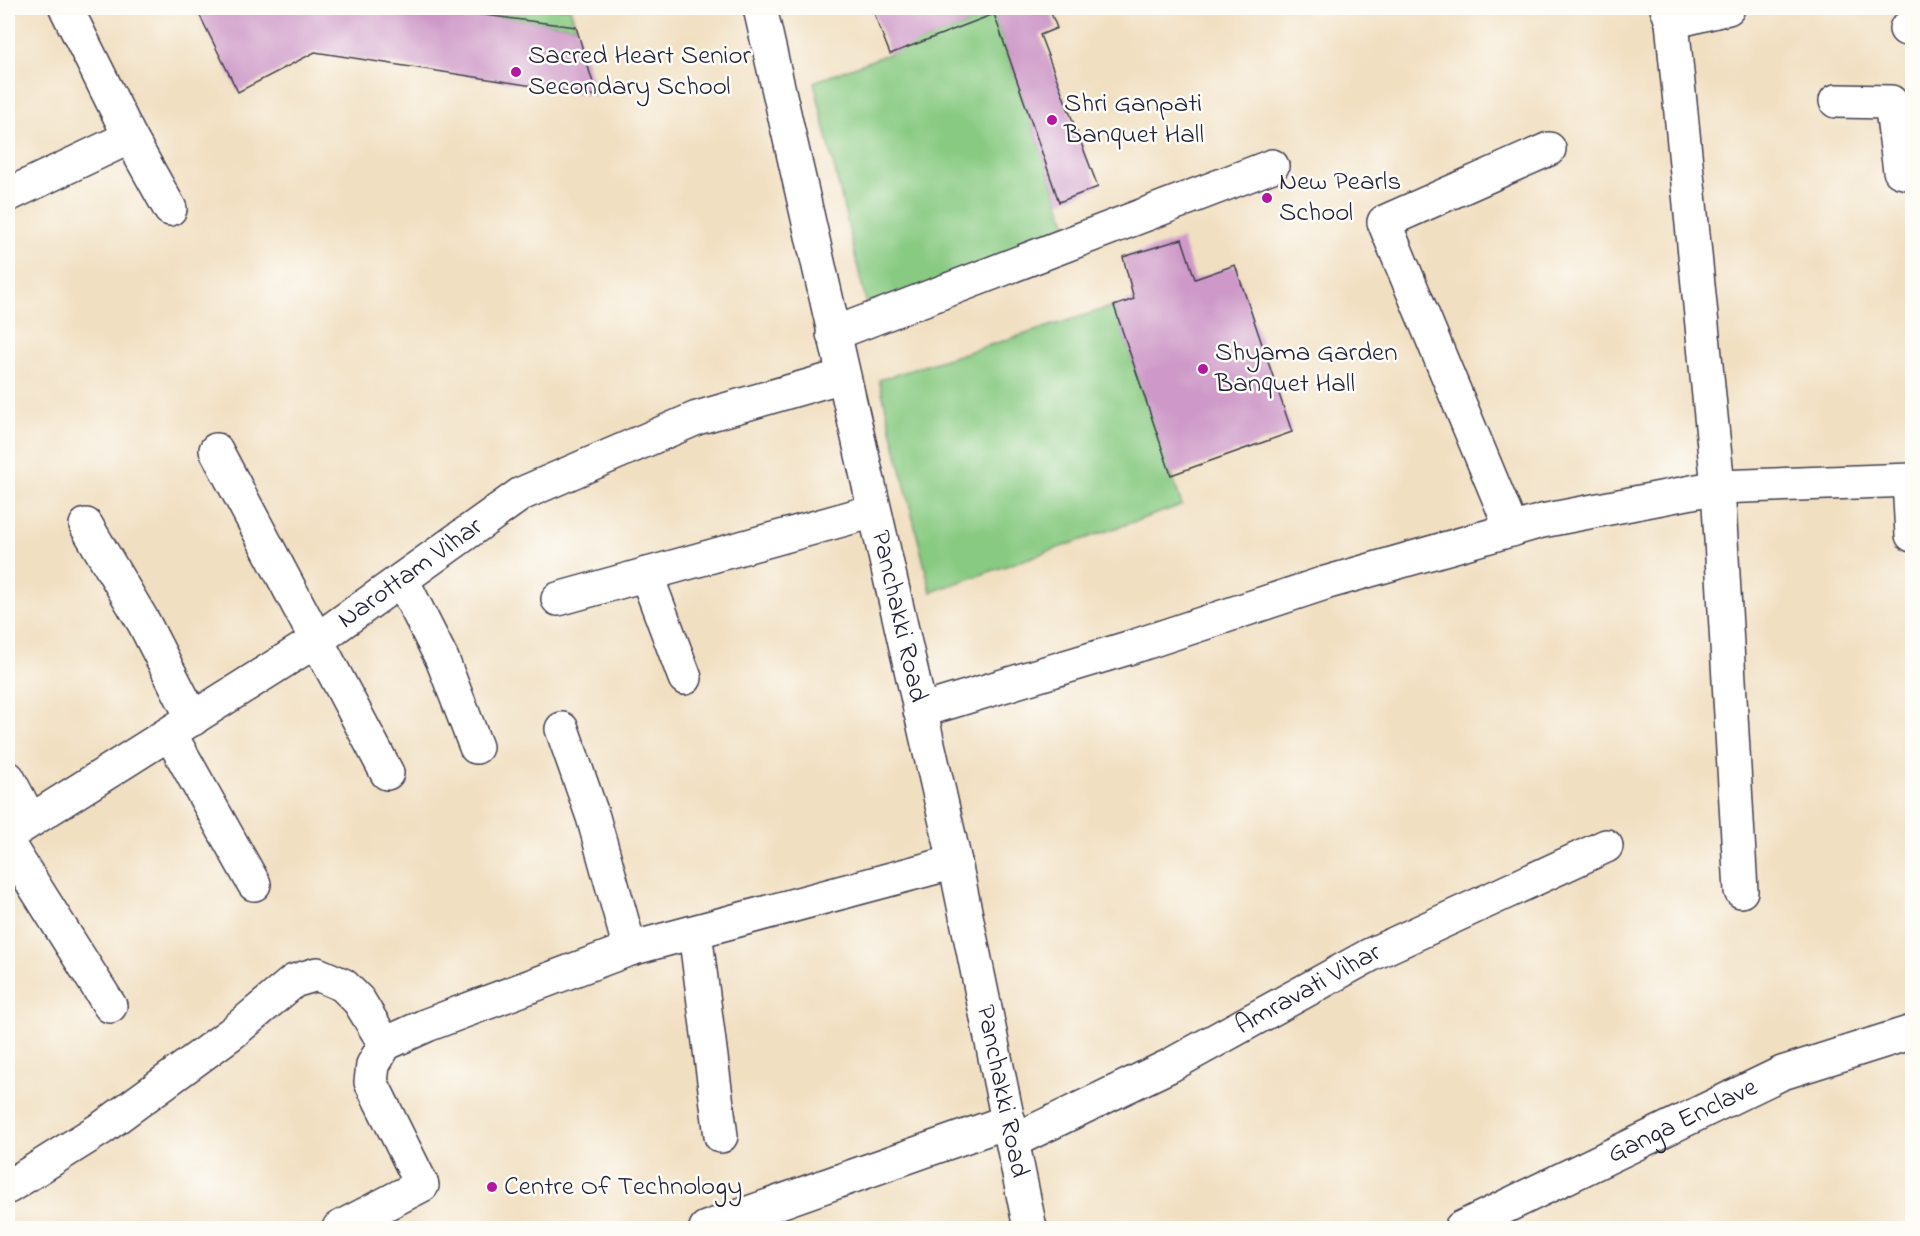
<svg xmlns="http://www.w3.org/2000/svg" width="1920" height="1236" font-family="'Indie Flower',sans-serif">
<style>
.green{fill:#88ca82;stroke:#55765e;stroke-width:1.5}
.building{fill:#ce99c8}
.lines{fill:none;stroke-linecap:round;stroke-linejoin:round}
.minor-casing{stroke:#413e4f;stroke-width:36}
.major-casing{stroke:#413e4f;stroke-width:36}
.minor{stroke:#fff;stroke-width:33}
.major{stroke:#fff;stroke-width:33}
.poi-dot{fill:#b5179e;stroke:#fdfcf7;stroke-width:2}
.labels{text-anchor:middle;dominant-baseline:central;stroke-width:5;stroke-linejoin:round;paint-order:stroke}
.poi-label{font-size:27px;fill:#22223b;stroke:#fdfcf7;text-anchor:start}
.street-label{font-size:27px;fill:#22223b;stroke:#fdfcf7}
</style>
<rect width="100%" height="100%" fill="#fdfcf7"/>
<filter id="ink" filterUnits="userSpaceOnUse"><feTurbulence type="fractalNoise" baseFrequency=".0167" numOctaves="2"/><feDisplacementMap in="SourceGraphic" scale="12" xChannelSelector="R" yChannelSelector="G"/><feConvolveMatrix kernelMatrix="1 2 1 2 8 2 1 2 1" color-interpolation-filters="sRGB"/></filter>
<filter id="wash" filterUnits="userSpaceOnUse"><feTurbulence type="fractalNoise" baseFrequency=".008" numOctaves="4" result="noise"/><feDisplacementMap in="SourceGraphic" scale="24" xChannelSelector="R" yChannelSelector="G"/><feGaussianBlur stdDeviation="1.35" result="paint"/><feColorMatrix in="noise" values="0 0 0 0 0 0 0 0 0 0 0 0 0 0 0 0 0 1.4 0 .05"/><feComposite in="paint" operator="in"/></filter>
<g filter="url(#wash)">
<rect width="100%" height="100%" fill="#f1dfc1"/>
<path class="green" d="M431 8H570L576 27Z
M994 14 1070 234 868 310 814 82Z
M1114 306 1182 505 931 592 879 380Z"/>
<g id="blocks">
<path class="building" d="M196 8H431L576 27 597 96 315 52 238 92Z
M872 8H1049L1057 28 1040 35 1098 187 1059 202 994 14 890 54Z
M1182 239 1195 279 1235 265 1292 432 1171 475 1114 306 1134 299 1123 257Z"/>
</g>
</g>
<g filter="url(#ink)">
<use href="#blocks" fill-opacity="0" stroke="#413e4f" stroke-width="1.5"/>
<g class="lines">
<defs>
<g id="minor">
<path d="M1667 8 1672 22 1718 487 1741 891"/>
<path d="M1672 22 1728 8"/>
<path d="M1906 29 1912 27"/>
<path d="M1836 101 1891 102 1900 171 1912 174"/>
<path d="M130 137 170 209"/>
<path d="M8 195 130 137 66 8"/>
<path d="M833 334 1272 166"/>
<path d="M216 450 387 773"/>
<path d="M1909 481 1912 535"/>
<path d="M86 525 144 623 193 719"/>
<path d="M1512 530 1384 222 1549 149"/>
<path d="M646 574 685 678"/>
<path d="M402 580 442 659 476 747"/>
<path d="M558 599 874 511"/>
<path d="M920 711 1138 645 1325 583 1542 521 1718 487 1912 480"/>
<path d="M562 729 593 817 630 949"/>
<path d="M170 734 254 884"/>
<path d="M8 778 30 820"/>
<path id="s1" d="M8 835 317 640 521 494 697 418 843 376"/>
<path d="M8 844 110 1006"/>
<path d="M695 932 721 1136"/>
<path id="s2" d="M1013 1141 1169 1066 1370 955 1606 846"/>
<path d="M8 1187 102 1128 232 1033 294 981 317 974 343 985 359 1001 385 1044"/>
<path d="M339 1228 422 1185 371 1082 373 1065 385 1044 427 1025 630 949 955 862"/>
<path d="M706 1228 1009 1121"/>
<path id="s3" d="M1461 1228 1782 1073 1912 1032"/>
</g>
<g id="major">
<path id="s4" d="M760 8 955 862 1030 1228"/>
</g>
</defs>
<use href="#minor" class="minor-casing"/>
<use href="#major" class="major-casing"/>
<use href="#minor" class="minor"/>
<use href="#major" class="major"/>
</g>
</g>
<g class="poi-dot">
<circle cx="516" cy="72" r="6"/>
<circle cx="1052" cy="120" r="6"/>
<circle cx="1267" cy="198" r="6"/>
<circle cx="1203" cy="369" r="6"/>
<circle cx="492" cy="1187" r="6"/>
</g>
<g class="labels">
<g class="poi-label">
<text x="528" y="56">Sacred Heart Senior<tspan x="528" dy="31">Secondary School</tspan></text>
<text x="1064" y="104">Shri Ganpati<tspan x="1064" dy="31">Banquet Hall</tspan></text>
<text x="1279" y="182">New Pearls<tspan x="1279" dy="31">School</tspan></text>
<text x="1215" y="353">Shyama Garden<tspan x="1215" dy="31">Banquet Hall</tspan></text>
<text x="504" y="1187">Centre Of Technology</text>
</g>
<g class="street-label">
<text stroke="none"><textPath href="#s1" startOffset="480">Narottam Vihar</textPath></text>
<text stroke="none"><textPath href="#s4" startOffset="624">Panchakki Road</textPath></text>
<text stroke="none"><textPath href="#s2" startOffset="332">Amravati Vihar</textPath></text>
<text stroke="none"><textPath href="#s4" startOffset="1110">Panchakki Road</textPath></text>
<text stroke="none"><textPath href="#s3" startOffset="246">Ganga Enclave</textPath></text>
</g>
</g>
<rect width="1920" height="1236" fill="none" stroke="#fdfcf7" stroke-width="30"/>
</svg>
